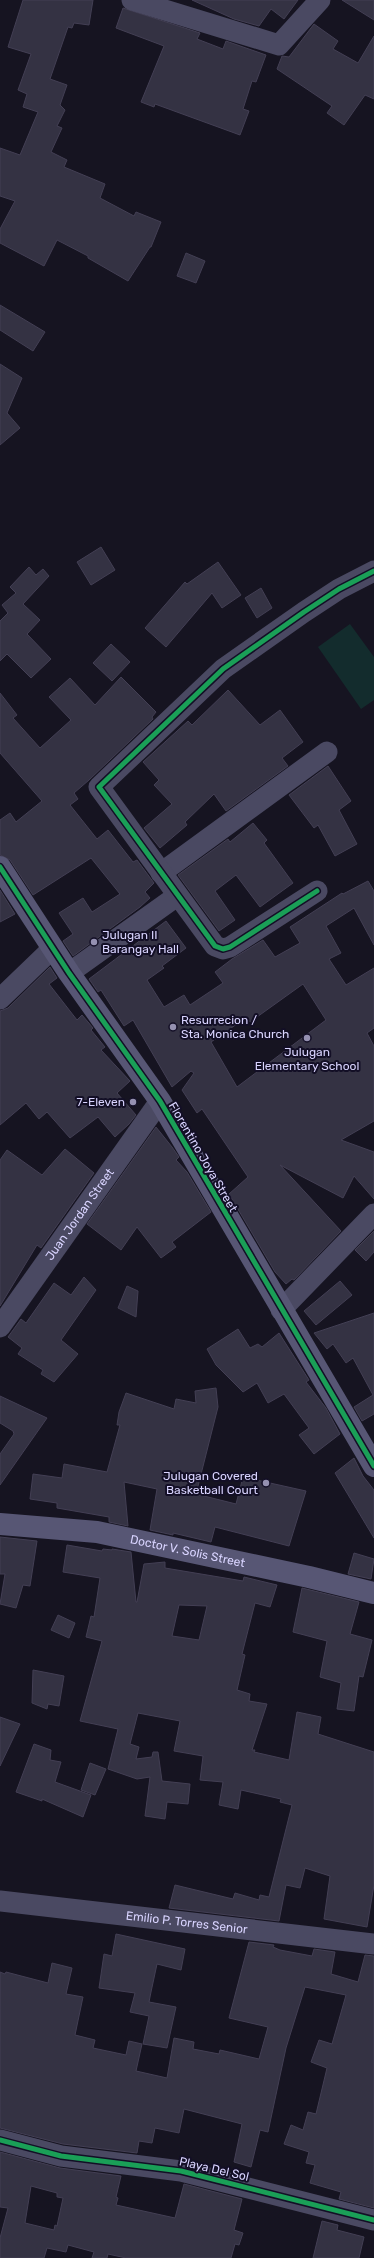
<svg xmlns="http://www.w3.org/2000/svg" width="374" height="2258" font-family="Rubik,sans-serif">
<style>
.green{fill:#132c2d}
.building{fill:#343243;stroke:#433f54;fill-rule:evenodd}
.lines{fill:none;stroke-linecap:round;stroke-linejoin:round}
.street{stroke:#4a4962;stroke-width:21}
.secondary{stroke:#575674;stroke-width:22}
.cycleway-casing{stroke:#130f26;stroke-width:8}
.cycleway{stroke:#1a9f57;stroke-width:5}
.poi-dot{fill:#9591b1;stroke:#130f26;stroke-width:1.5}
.labels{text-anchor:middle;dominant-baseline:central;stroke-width:4;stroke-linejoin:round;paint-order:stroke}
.poi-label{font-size:12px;fill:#d9d4ff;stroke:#130f26;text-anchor:start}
.street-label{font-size:12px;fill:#d9d4ff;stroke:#130f26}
</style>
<rect width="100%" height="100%" fill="#161421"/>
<path class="green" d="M350 624 374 657V700L361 709 318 647Z"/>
<path class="building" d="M23 0H93L89 25 74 23 72 28 68 27 50 79 67 85 60 105 65 110 57 126 62 128 51 152 67 160 64 167 105 184 100 198 134 216 136 212 161 222 151 247H150L128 281 88 258V256L57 240 44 266 0 243V229L15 201 0 196V148L20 155 38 112 23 107 27 94 18 90 31 54 8 47Z
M192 0H298L284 19 271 9 259 26 234 19Z
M342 0H374V20Z
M123 8 200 33 197 39 223 49 226 41 266 55 256 82 252 81 243 109 249 111 240 135 155 104 154 107 141 102 164 46 116 28Z
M314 24 338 41 333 49 358 63 374 36V99L365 95 344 125 327 113 332 106 277 69 282 56 289 57Z
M186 253 205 261 196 283 177 276Z
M0 305 45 332 33 351 0 330Z
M0 364 22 378 7 413 20 428 0 445Z
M101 547 115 570 91 585 77 562Z
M218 562 241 595 222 608 212 593 166 647 145 628 185 582 187 584Z
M29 567 36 575 43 569 49 576 23 604 40 620 27 634 51 659 31 678 7 654 0 661V621L8 613 2 605 16 593 10 587Z
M261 588 272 608 257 618 245 598Z
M111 644 130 662 112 681 93 663Z
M121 677 156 712 152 717 153 719 89 780 74 793 78 799 70 805 97 839 108 830 133 862 137 860 154 883 145 892 150 898 140 907 73 956 63 941 73 934 59 913 83 898 92 912 120 894 91 858 33 895 10 860 0 855V820L10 813 16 822 42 801 0 753V693L17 715 13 718 40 748 71 720 49 697 70 678 95 705Z
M228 690 260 725 280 710 303 742 282 758 288 766 226 811 214 794 185 822 187 825 160 848 144 828 172 804 154 785 159 780 143 762 188 721 192 725Z
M328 766 351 801 339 810 357 844 335 856 318 825 314 828 289 795Z
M253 823 267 840 264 843 293 883 260 907 236 875 215 891 235 920 219 931 178 875 228 839 230 842Z
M368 881 374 891V945L354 908 326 926 341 953 329 959 346 985 374 968V1028L367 1033 374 1046V1121L341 1140 374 1152V1199L354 1176 343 1198 280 1165 341 1231 294 1280 292 1279 286 1284 275 1272 229 1194 248 1177 202 1109 197 1113 182 1090 194 1073 191 1071 172 1087 133 1020 124 1026 101 990 98 992 89 979 166 921 186 948 162 966 164 968 147 980 164 1007 184 995 190 1005 223 983 215 972 232 959 263 940 275 957 300 943 290 927 342 893 343 894ZM303 984 326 1020 237 1087 211 1042 247 1017 250 1022Z
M0 890 15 914 0 922Z
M50 967 57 978 49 984 77 1020 82 1015 88 1022 93 1028 91 1030 105 1047 101 1050 130 1081 117 1093 136 1115 129 1124 115 1137 98 1117 70 1138 47 1112 39 1119 26 1103 0 1125V1011L8 1008Z
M156 1127 172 1147 179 1157 176 1160 187 1172 211 1212 172 1242 176 1247 161 1258 137 1227 121 1250 87 1224Z
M65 1149 94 1173 41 1248 37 1245 0 1306V1160L7 1150 42 1175Z
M374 1231V1252L366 1261 355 1250Z
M84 1277 96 1290 61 1340 78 1354 54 1382 41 1374 43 1370 18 1354 22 1348 8 1337 21 1319 26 1323 54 1283 71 1295Z
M340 1281 352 1295 316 1325 304 1311Z
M127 1286 138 1291 136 1317 118 1308Z
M374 1313V1414L362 1421 354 1407 373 1395 353 1358 346 1363 333 1344 327 1349 314 1333Z
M238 1329 250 1348 258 1344 262 1347 279 1333 309 1380 306 1382 326 1408 340 1434 314 1454 299 1435 309 1428 284 1394 268 1403 257 1383 243 1392 216 1365 207 1349Z
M216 1388 218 1407 196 1494 236 1504 243 1477 306 1491 289 1546 215 1527 211 1542 173 1533V1535L150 1530 157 1489 124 1482 128 1526 109 1522V1517L57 1508V1503L30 1499 33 1474 62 1478 64 1464 107 1472 120 1425H117L119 1412 126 1393 174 1409 176 1399 196 1403 195 1391Z
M0 1396 47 1418 0 1485V1454L14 1434 13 1431 0 1423Z
M354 1458 363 1476 374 1490V1538L335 1473Z
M0 1537 37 1541 30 1586 23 1585 16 1608 0 1604 5 1574H0Z
M67 1545 102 1551 103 1549 112 1550V1549L131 1552 136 1602H137L144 1564 165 1562V1568L243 1581 244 1577 277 1585 270 1607 255 1603 242 1654 245 1655 237 1690 250 1694 249 1701 267 1704 252 1750H255L254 1752 289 1760 297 1712 321 1717 318 1734 374 1752V1885L367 1927 324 1919 330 1876 305 1868 300 1888 286 1885 279 1921 169 1908 175 1885 233 1899 235 1893 259 1900 260 1895 269 1897 292 1805 280 1802 281 1799 241 1790 238 1809 219 1805 223 1782 200 1780 203 1756 174 1751 180 1721 138 1713 130 1744 139 1747 136 1759 152 1757 153 1752H158L162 1781 190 1784 188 1804 167 1802 165 1819 145 1816 150 1777 137 1779 108 1769 118 1729 80 1721 102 1641 86 1637 91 1616 94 1617 100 1578 63 1572ZM179 1605 207 1606 199 1640 172 1636Z
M354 1553 374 1559 371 1579 348 1574Z
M302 1588 359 1602 350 1634 372 1640 363 1677 359 1676 354 1711 337 1709 341 1683 320 1677 327 1641 293 1632Z
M58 1615 75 1623 69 1638 51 1630Z
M33 1670 64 1676 59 1706 48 1704 47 1709 32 1703Z
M0 1717 20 1724 0 1766Z
M34 1744 51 1750 50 1760 61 1762 55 1782 91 1795 83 1817 42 1799V1801L16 1792Z
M90 1763 106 1769 95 1795 81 1790Z
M116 1934 185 1949 181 1970 157 1964 151 1992 149 2002 176 2007 167 2048 143 2044 149 2016 130 2012 135 1993 99 1988 104 1954 112 1956Z
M249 1942 274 1945 273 1947 280 1950 312 1956 314 1949 335 1952 331 1974 358 1982 365 1955 374 1956V2208L339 2199 341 2192 310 2183 315 2165 306 2163 309 2152 284 2144 291 2125 303 2130 308 2112 316 2114 327 2068 311 2062 319 2040 332 2044 346 1995 305 1987 286 2048 268 2132 260 2130 251 2167 234 2162 242 2124 184 2109 179 2133 155 2128 152 2143 139 2141 137 2153 63 2144 0 2128V1972L5 1974 6 1972 48 1983 52 1963 72 1968 66 1994 83 1997 75 2035 95 2040 93 2048 126 2055 129 2041 142 2044 136 2071 167 2078 174 2038 194 2042 193 2049 219 2054 220 2050 259 2059 268 2027 229 2018Z
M0 2152 60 2168 121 2176 116 2197 118 2198 116 2205 175 2218 184 2184 242 2199 234 2230 243 2233 239 2245 235 2244 231 2258H126L108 2254 107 2258H92L94 2252 68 2245 66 2252 47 2248 44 2258H0V2238L8 2208 0 2207ZM31 2186 57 2193V2197L63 2198 57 2226 55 2225 54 2230 25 2223Z
M322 2221 338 2225 337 2230 364 2237 359 2258H313Z"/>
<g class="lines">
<g class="street">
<path d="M132 0 279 45 320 0"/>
<path d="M161 873 327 752"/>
<path d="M317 891 230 947 223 949 215 946 99 787 223 669 304 612 339 589 374 571"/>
<path d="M69 973 177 896"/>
<path d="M0 999 53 948"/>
<path d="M281 1310 374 1214"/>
<path id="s1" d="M0 1327 160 1101"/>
<path id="s2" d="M0 1901 374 1944"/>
<path d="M0 2140 61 2156 181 2171 374 2220"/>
</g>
<g class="secondary">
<path d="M0 867 69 973 160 1101 374 1466"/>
<path id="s3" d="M0 1524 97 1532 309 1577 374 1593"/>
</g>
<defs>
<path id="cycleway" d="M0 867 69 973 160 1101 374 1466
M317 891 230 947 223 949 215 946 99 787 223 669 304 612 339 589 374 571
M0 2140 61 2156 181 2171 374 2220"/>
</defs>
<use href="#cycleway" class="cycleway-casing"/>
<use href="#cycleway" class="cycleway"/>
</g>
<g class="poi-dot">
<circle cx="94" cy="942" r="4"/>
<circle cx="173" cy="1027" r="4"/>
<circle cx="307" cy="1038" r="4"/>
<circle cx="133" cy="1102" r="4"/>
<circle cx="266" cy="1483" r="4"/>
</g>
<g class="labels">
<g class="poi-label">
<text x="102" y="935">Julugan II<tspan x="102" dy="14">Barangay Hall</tspan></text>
<text x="181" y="1020">Resurrecion /<tspan x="181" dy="14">Sta. Monica Church</tspan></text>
<text x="307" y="1052" text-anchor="middle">Julugan<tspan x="307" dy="14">Elementary School</tspan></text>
<text x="125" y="1102" text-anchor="end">7-Eleven</text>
<text x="258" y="1476" text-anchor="end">Julugan Covered<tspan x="258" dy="14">Basketball Court</tspan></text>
</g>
<g class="street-label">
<text transform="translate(203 1157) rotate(60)">Florentino Joya Street</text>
<text stroke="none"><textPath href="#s1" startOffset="138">Juan Jordan Street</textPath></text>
<text stroke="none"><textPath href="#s3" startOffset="190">Doctor V. Solis Street</textPath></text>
<text stroke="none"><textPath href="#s2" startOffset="188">Emilio P. Torres Senior</textPath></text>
<text transform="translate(214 2169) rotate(13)">Playa Del Sol</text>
</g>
</g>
</svg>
